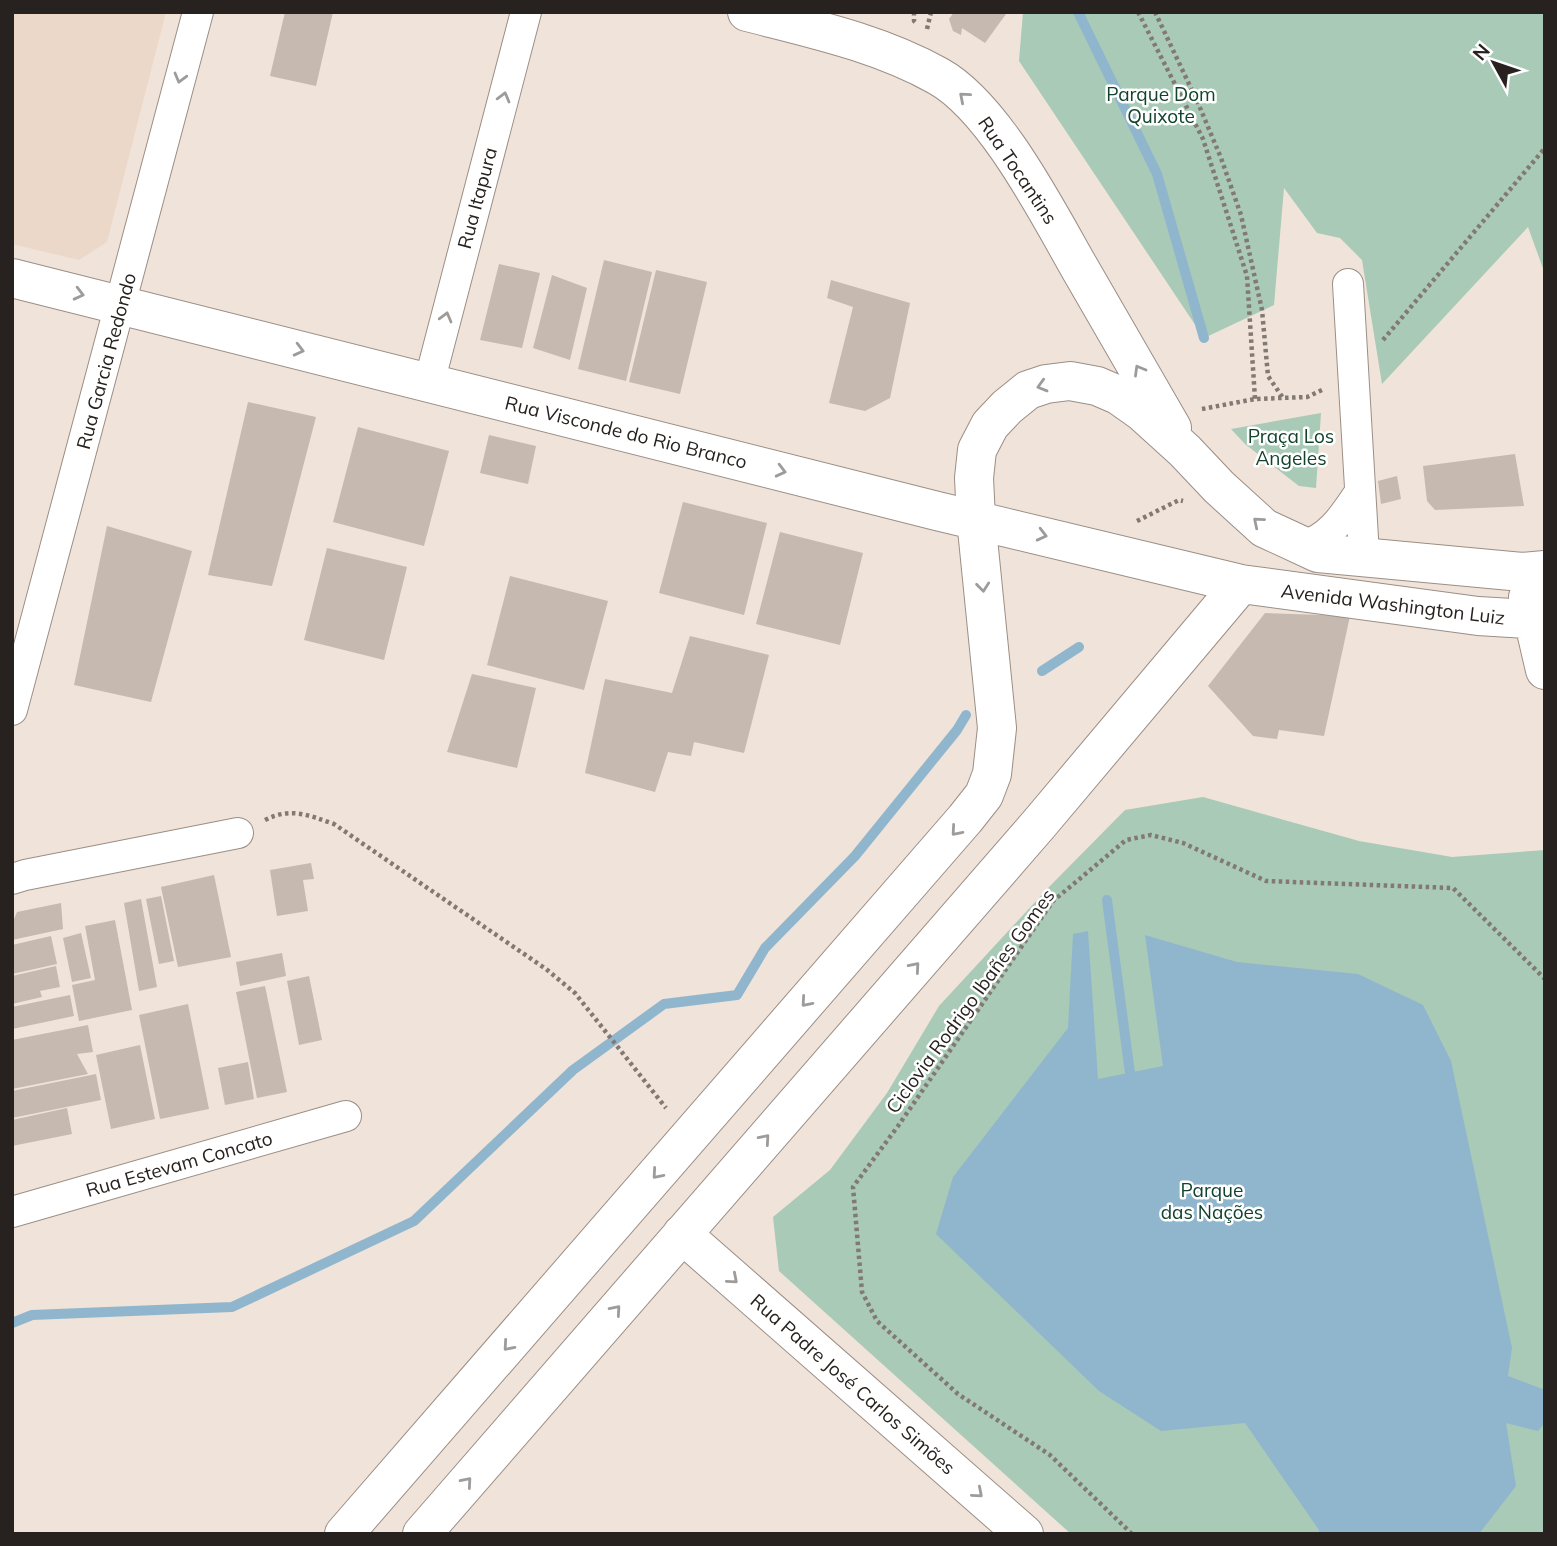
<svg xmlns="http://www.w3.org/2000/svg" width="1557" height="1546" font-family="Mulish,sans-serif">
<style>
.education{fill:#ecd8c9}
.green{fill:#a8cab7}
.water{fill:#90b6ce}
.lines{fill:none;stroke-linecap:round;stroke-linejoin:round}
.stream{stroke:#90b6ce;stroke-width:10}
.building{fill:#c6b9b0}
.street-casing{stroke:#9b8e85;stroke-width:32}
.secondary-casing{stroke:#9b8e85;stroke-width:40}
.path{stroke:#827973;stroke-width:4.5;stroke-dasharray:3.5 3.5;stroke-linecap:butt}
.street{stroke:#fff;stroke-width:30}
.secondary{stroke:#fff;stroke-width:38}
.oneway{stroke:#9e9c9a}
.labels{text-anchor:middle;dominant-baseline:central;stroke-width:5;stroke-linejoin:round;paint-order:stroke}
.park-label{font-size:19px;fill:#11432d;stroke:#fff}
.street-label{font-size:19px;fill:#27221f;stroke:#fff}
</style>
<rect width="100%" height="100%" fill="#f0e3d9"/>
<path class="education" d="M12 12H166L107 242 79 260 12 244Z"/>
<path class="green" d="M1023 12H1545V274L1528 227 1382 384 1362 260 1340 238 1317 233 1284 188 1274 305 1204 338 1019 61Z
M1321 413 1316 488 1299 486 1245 444 1231 429Z
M1203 797 1359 841 1452 857 1545 850V1534H1071L779 1271 773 1217 830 1170 887 1093 939 1006 1049 887 1125 810Z"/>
<path class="water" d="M1088 931 1098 1079 1163 1066 1145 935 1237 962 1358 974 1423 1005 1451 1061 1512 1348 1508 1376 1545 1390V1423L1538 1431 1506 1423 1516 1486 1479 1534H1319V1530L1245 1423 1161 1431 1099 1391 936 1234 953 1177 1068 1028 1073 934Z"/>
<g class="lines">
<path class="stream" d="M1078 12 1157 174 1204 338
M1042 671 1079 647
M1107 900 1130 1073
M12 1323 32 1315 232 1307 414 1221 573 1070 664 1004 737 995 765 948 855 856 957 730 966 715"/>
</g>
<path class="building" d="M285 12H333L316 86 270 76Z
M954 12H1003L1006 14 985 43 962 28 961 35 953 31 949 19Z
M604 260 652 272 626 381 578 369Z
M499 264 540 273 522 348 480 340Z
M656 270 707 282 680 394 629 382Z
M552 275 587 288 570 360 533 348Z
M831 280 910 303 890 398 865 411 829 403 853 307 827 298Z
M248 402 316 417 272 586 208 575Z
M358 427 449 451 424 546 333 522Z
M489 435 536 446 528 484 480 473Z
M1515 454 1524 506 1435 510 1427 501 1423 466Z
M1397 476 1401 499 1381 504 1378 481Z
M683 502 767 523 744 615 659 593Z
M107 526 192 551 151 702 74 685Z
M780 532 863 553 840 645 756 624Z
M327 548 407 567 384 660 304 640Z
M510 576 608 601 584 690 487 665Z
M1265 613 1350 616 1324 736 1279 730 1277 739 1253 736 1208 686Z
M690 636 769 655 744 753 694 742 691 756 668 752 655 792 585 773 605 679 672 693Z
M472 674 536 688 517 768 447 752Z
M311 863 314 879 303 880 308 911 277 916 270 870Z
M214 875 231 957 178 967 161 887Z
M161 896 174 961 159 964 146 899Z
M141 899 157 987 139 991 124 903Z
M61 903 63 929 12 940V924L17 912Z
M115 920 132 1010 79 1021 72 985 95 980 85 926Z
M81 933 91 978 72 982 63 938Z
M51 936 57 964 12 974V945Z
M282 953 286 976 240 986 236 962Z
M56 966 60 987 40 991 42 997 12 1004V976Z
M309 976 322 1040 299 1045 287 981Z
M265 986 287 1092 257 1098 236 992Z
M70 995 74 1016 12 1029V1007Z
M188 1004 209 1109 160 1119 139 1015Z
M88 1025 93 1052 77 1054 88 1074 12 1089V1040Z
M140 1045 155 1119 111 1129 96 1055Z
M248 1062 254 1099 225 1105 218 1068Z
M96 1074 101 1100 12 1118V1091Z
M67 1108 72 1134 12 1146V1120Z"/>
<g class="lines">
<defs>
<path id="street" d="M1348 284 1364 555
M429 383 526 12
M1303 546C1331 538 1345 514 1360 492
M12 710 198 12
M12 879 25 875 238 833
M12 1212 346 1116"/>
<path id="secondary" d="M747 12C813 29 879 43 938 76 994 107 1047 211 1079 267 1110 320 1141 374 1172 428
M12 278 937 511 1241 584 1478 616 1545 620
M1528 597 1545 670
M682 1234 1024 1534
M344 1534 965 819 984 795 992 774 997 728 976 519 974 478 977 450 990 425 1007 407 1028 390 1046 384 1070 381 1097 386 1118 395 1142 412 1185 451 1219 487 1264 528 1318 553 1522 572 1545 570
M422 1534 1039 824 1241 584"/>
</defs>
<use href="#street" class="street-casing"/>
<use href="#secondary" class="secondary-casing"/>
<path class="path" d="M914 12V21L916 23
M1138 12 1203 139 1247 276 1255 399
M1155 12 1198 103 1221 158 1241 215 1262 310 1268 376 1283 398
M927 29 931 12
M1383 340 1545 148
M1202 409 1255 399 1307 397 1324 389
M1137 521 1179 500 1183 501
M265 820C291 807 308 815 334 824L546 969 575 993 666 1108
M1132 1534 1050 1455 958 1394 877 1321 862 1292 853 1187 898 1126 1053 901 1126 840 1151 835 1183 843 1266 881 1453 888 1545 979"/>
<use href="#street" class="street"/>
<use href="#secondary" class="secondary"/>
</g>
<defs><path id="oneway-chevron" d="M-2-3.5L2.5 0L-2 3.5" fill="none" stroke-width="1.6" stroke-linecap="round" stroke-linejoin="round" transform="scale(1.75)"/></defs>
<g class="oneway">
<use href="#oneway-chevron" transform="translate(180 78) rotate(105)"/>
<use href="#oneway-chevron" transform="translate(504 97) rotate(-75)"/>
<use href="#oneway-chevron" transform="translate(964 97) rotate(-139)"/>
<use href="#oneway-chevron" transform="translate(79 294) rotate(14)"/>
<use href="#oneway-chevron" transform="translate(446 317) rotate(-75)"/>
<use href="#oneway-chevron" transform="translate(299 350) rotate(14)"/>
<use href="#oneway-chevron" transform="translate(1139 370) rotate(-120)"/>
<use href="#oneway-chevron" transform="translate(1042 386) rotate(164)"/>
<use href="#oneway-chevron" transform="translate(781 471) rotate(14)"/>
<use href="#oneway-chevron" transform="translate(1258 522) rotate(-140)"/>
<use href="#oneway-chevron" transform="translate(1042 535) rotate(14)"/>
<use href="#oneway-chevron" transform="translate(983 587) rotate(84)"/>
<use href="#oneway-chevron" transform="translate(956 831) rotate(131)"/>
<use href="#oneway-chevron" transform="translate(915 967) rotate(-49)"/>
<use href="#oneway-chevron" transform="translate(806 1002) rotate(131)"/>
<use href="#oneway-chevron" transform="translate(765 1139) rotate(-49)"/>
<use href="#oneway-chevron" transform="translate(657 1174) rotate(131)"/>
<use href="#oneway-chevron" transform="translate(733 1279) rotate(41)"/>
<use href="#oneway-chevron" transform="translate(616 1310) rotate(-49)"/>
<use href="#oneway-chevron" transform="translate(508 1346) rotate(131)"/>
<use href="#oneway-chevron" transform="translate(467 1482) rotate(-49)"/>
<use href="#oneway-chevron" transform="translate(978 1493) rotate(41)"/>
</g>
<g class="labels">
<g class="park-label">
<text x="1161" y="94">Parque Dom<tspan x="1161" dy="22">Quixote</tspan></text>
<text x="1291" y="436">Praça Los<tspan x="1291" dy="22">Angeles</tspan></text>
<text x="1212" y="1190">Parque<tspan x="1212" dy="22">das Nações</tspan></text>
</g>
<g class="street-label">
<text transform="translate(1018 170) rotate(56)">Rua Tocantins</text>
<text transform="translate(477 198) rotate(-75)">Rua Itapura</text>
<text transform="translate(106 361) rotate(-75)">Rua Garcia Redondo</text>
<text transform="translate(626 432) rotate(14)">Rua Visconde do Rio Branco</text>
<text transform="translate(1393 604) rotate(7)">Avenida Washington Luiz</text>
<text transform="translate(970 1001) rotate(-54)">Ciclovia Rodrigo Ibañes Gomes</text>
<text transform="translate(179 1164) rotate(-16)">Rua Estevam Concato</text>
<text transform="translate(853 1384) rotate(41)">Rua Padre José Carlos Simões</text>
</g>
</g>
<rect width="1557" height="1546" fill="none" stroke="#27221f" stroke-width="28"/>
<g transform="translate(1494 63) rotate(310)" stroke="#ffffff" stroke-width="5" paint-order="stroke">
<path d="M0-5L12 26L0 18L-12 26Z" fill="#27221f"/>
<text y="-10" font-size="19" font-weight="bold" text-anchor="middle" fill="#27221f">N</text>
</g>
</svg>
